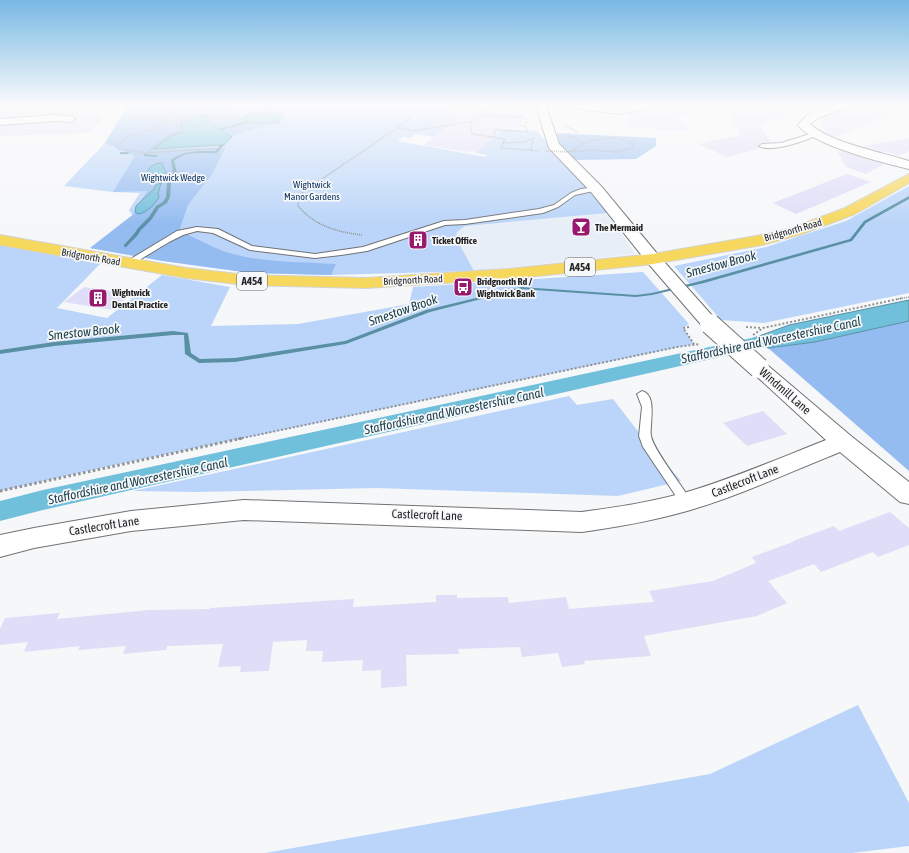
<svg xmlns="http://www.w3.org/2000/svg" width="909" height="853" font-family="'Asap Condensed',sans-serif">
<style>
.built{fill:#e8eef7}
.green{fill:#bad5f9}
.forest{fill:#94bcf1}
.water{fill:#70bfdb;stroke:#5990a4}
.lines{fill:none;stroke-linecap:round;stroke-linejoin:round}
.stream{fill:#5990a4;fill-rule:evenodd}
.canal{fill:#70bfdb;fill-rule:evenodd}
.building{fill:#dfddf7}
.service-casing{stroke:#717274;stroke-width:2}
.minor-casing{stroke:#717274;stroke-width:2}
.tertiary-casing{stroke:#717274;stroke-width:2}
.trunk-casing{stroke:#d3d3d3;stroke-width:2}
.path-far2{stroke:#929294;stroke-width:1.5;stroke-dasharray:1 1;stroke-linecap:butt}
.path-far1{stroke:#929294;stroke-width:2;stroke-dasharray:2 2;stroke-linecap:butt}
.path{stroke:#929294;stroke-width:3;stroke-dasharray:2.5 2.5;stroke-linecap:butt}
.service{fill:#fff;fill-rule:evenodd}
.minor{fill:#fff;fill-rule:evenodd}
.tertiary{fill:#fff;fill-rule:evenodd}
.trunk{fill:#f6d85e;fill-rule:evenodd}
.tertiary-bridge-casing{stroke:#717274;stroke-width:22;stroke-linecap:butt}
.path-bridge{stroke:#929294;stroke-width:1.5;stroke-dasharray:1 1;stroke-linecap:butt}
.tertiary-bridge{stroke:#fff;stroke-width:20}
.labels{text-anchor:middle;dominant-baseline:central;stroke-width:3.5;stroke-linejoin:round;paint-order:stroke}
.far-park-label{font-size:10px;fill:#082f5e;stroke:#f6f7f9}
.far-poi-label{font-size:10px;font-weight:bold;fill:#242425;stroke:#f6f7f9;text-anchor:start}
.far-street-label{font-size:10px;fill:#242425;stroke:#f6f7f9}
.shield{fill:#f6f7f9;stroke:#636365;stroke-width:1}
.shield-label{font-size:11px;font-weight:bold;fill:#242425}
.street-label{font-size:12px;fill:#242425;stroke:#f6f7f9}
.water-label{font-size:13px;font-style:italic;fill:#193d4a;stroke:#f6f7f9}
</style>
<rect width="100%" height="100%" fill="#f6f7f9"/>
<path class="built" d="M608 213 635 254 474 271 456 238 457 232 465 226Z"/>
<path class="green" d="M127 106H455L454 112 463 130 447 127 434 137 416 134 410 138 403 137 397 141 486 157 487 155 476 153 481 148 495 128 537 131 582 184 593 194 608 213 465 226 457 232 456 238 474 271 331 275 251 273 163 261 90 248 132 215 129 210 140 193 113 192 64 186 105 143Z
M909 186V293L764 323 721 320 674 266 766 247 846 221Z
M0 245 100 264 57 308 107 318 162 275 230 287 211 326 298 324 409 304 413 287 643 272 689 324 683 328 694 344 115 465 0 491Z
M569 396 577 405 613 399 640 434 681 481 618 496 377 488 196 492 133 491Z
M858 705 909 803V846L852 853H265L710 774Z"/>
<path class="forest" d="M127 106H243L233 112 251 123 273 124 231 136 204 118 182 129 183 132 172 135 153 149 225 148 212 174 188 205 179 231C194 237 208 245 223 251 259 263 299 262 336 264L331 275 251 273 163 261 90 248 133 215 147 191 113 192 135 156 105 143Z
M556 133 656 138V146L636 159 574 160 560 145Z
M909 321V471L768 348 815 342Z"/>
<path class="water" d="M252 112 284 114 279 123H251L243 119 246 115Z
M206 115 207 116 204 119 232 137 224 145 153 149 172 135 183 132 180 125 191 119Z
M159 163H162L166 173 164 178 151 179 147 174C149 167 152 165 159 163Z
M161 183 158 194 159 197C155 204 147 213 138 214L135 212 136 206 154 189 156 185Z
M909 300V321L815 342 768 348 751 339 789 325Z"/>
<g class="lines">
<path class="stream" d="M257 106H260L273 112 271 113Z
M248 121 249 123 220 130 218 129Z
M221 144 224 145 217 153C201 154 187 150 174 161L177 173 171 183 170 197 167 203 159 208 152 219 141 230 137 236 126 247H124V245L134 234 138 228 149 217 156 206 163 202 166 197 167 183 173 173 171 160C184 150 199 151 215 151Z
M120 152H128L130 153C127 155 123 154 120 154Z
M144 154 156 155 158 156 156 157 145 156H144Z
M156 178H158L162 182V184H160L156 180Z
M909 196V199L866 223 852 241 704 283 652 295 636 297 521 289 430 312 346 344 235 362 199 363 185 354 184 335H173L54 346 0 354V350L54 342 173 331 188 333 191 353 200 359 235 358 345 341 426 310 521 287 636 295 652 293 701 281 850 239 864 221Z"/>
<path class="canal" d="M788 330 795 332 798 336 795 340 43 510 0 521V501L43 490Z"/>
</g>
<path class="building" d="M53 106H103L101 107H108L99 116H105L90 133 0 136V126L55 122 70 124 76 120 70 114H55L0 118V108Z
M476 106H528L520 128 507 127 477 152 470 151 469 152 423 145Z
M654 106H707L677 119 691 131 628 127 630 114 652 109Z
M724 106H805L760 126 771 142 761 143 758 146 761 148 727 157 698 144 741 135Z
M847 106H861L892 114 835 137 827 133 819 119 846 109Z
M909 138V151L899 156 863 146Z
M837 151H840L884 164 866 174 846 167Z
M847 174 871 182 796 214 773 203Z
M84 287 132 294 113 310 64 302Z
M763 411 787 434 747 446 723 423Z
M890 512 909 528V545L878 557 873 552 821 572 814 564 768 581 787 603 757 616 644 636 651 656 584 661 585 664 562 667 558 653 522 657 520 647 458 649 459 654 406 655 407 686 381 688V670L362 671 363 660 322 662 323 651H306L307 640 273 642 269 671 240 672 241 666 218 667 223 644 167 646 166 650 123 654 126 646 78 650 80 646 24 652 28 642 0 645V629L5 618 60 613 57 619 149 610 210 609V608L354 599 353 607 436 602V595H457V598L508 597 509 603 566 597 569 609 654 602 649 591 713 581 756 563 752 557 793 542V541L834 526 839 531Z"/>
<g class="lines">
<defs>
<path id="service" d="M813 133 818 134C808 141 769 153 759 146L762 144 781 143Z
M596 187 599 189 598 190 575 195 558 207 543 213 465 224 445 225 367 251 341 255 315 258 250 250 213 233 197 231 183 235 169 242 131 265H128L124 263 177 231 197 227 218 229 252 246 315 254 363 247 444 221 465 220 539 209 554 205 571 193 581 189Z
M642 391C658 395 649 425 651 436 653 449 682 486 690 499L692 502 690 505 686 507 682 505 643 447 639 436 642 407 637 394Z"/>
<path id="minor" d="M573 106H603L621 108 632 106H653L652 108 621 114 578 109Z
M830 106H846L845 108 818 118 810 124C831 143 881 152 909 161V169C884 163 812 145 798 125L806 116Z
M55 115 70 116 75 119 70 122 55 121 0 125V119Z"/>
<path id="tertiary" d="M536 106H546L559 144 601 186 659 256 716 320 719 324 716 328 710 329 704 328 647 262 591 192 549 148Z
M759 362 766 364 851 436 909 482V504L900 502 840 452C790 472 739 496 687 511 652 521 617 527 582 532L244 520 131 531 34 548 0 557V535L34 528 131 511 244 500 582 512C617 507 653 502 687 492 734 478 780 458 826 440L752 372 749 368 752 364Z"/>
<path id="trunk" d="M909 174V183L855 214 802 234 762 245 653 264 507 279 366 288 246 285 186 278 0 245V235L186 268 246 275 366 278 507 269 653 254 762 235 792 228 845 208Z"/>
</defs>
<use href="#service" class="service-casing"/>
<use href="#minor" class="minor-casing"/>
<use href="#tertiary" class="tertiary-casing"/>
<use href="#trunk" class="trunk-casing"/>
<path class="path-far2" d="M201 106 175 125 179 131 169 135 146 153 220 148
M477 110H486L483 115
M470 122 472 134 505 139 501 148 539 151
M564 125 578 132
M397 128 410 118 400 113 403 106
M567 136 576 138 585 144
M493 137 496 130 528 132 525 126
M609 138 621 139 632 143 633 147 618 152 592 150 569 152 589 141Z
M503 143 525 142 535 138
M531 150 533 140
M146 153 119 149 116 146 128 137 153 129 167 119 169 111 164 106
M362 235C337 232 315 226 298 206L299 199 303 192 397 128 412 131 470 122 483 115 521 117 527 119 525 126H521
M689 274 730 265 736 262
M898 299 909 297"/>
<path class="path-far1" d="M689 327 683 328 694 344
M746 327 762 328
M753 335 763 328 903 298
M238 439 677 347 700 344"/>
<path class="path" d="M0 491 243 438"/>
<use href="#service" class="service"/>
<use href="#minor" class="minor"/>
<use href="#tertiary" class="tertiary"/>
<use href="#trunk" class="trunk"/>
<defs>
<path id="tertiary-bridge" d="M710 324 759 368"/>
</defs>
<use href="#tertiary-bridge" class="tertiary-bridge-casing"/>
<path class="path-bridge" d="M546 151 569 152"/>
<use href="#tertiary-bridge" class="tertiary-bridge"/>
</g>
<linearGradient id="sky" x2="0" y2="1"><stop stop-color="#78b8e3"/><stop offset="0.47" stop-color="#fbfbfc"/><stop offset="1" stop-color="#fbfbfc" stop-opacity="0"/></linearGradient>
<rect width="909" height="225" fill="url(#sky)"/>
<defs>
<symbol id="bar-square" viewBox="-11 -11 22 22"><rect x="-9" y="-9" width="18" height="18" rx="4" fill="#99196f" stroke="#f6f7f9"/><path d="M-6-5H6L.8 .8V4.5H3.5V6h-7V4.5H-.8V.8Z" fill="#fff"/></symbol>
<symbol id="building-square" viewBox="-11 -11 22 22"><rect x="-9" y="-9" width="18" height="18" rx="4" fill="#99196f" stroke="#f6f7f9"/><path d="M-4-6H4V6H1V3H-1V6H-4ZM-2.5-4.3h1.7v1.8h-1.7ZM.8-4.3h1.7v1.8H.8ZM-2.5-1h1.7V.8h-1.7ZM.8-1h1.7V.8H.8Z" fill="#fff"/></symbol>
<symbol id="bus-square" viewBox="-11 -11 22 22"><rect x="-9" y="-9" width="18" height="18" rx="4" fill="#99196f" stroke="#f6f7f9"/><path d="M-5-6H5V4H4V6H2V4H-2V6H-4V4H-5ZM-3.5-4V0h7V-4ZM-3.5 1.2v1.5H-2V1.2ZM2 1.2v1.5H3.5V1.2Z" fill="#fff"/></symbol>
</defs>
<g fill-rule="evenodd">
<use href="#bar-square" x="570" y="216" width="22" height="22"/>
<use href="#building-square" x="407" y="229" width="22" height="22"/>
<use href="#bus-square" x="452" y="276" width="22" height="22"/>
<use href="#building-square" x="87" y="287" width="22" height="22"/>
</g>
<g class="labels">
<g class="far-park-label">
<text x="173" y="177">Wightwick Wedge</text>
<text x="312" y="184">Wightwick<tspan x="312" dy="12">Manor Gardens</tspan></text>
</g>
<g class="far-poi-label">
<text x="595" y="227">The Mermaid</text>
<text x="432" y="240">Ticket Office</text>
<text x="477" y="281">Bridgnorth Rd /<tspan x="477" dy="12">Wightwick Bank</tspan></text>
<text x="112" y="292">Wightwick<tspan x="112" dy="12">Dental Practice</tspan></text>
</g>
<g class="far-street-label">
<text transform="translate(793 230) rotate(-16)">Bridgnorth Road</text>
<text transform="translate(91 257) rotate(10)">Bridgnorth Road</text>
<text transform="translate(413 280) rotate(-3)">Bridgnorth Road</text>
</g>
<g class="shield">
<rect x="565" y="258" width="30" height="18" rx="3"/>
<rect x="237" y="272" width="30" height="18" rx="3"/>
</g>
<g class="shield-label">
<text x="580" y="267">A454</text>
<text x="252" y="281">A454</text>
</g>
<g class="street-label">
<text transform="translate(785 391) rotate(41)">Windmill Lane</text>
<text transform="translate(745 481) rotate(-21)">Castlecroft Lane</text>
<text transform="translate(427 515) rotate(2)">Castlecroft Lane</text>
<text transform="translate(104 526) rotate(-9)">Castlecroft Lane</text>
</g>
<g class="water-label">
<text transform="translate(721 264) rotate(-15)">Smestow Brook</text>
<text transform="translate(403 310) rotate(-19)">Smestow Brook</text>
<text transform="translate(84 332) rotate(-6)">Smestow Brook</text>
<text transform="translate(771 340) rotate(-12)">Staffordshire and Worcestershire Canal</text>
<text transform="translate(454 411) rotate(-12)">Staffordshire and Worcestershire Canal</text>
<text transform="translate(138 481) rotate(-12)">Staffordshire and Worcestershire Canal</text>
</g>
</g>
</svg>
